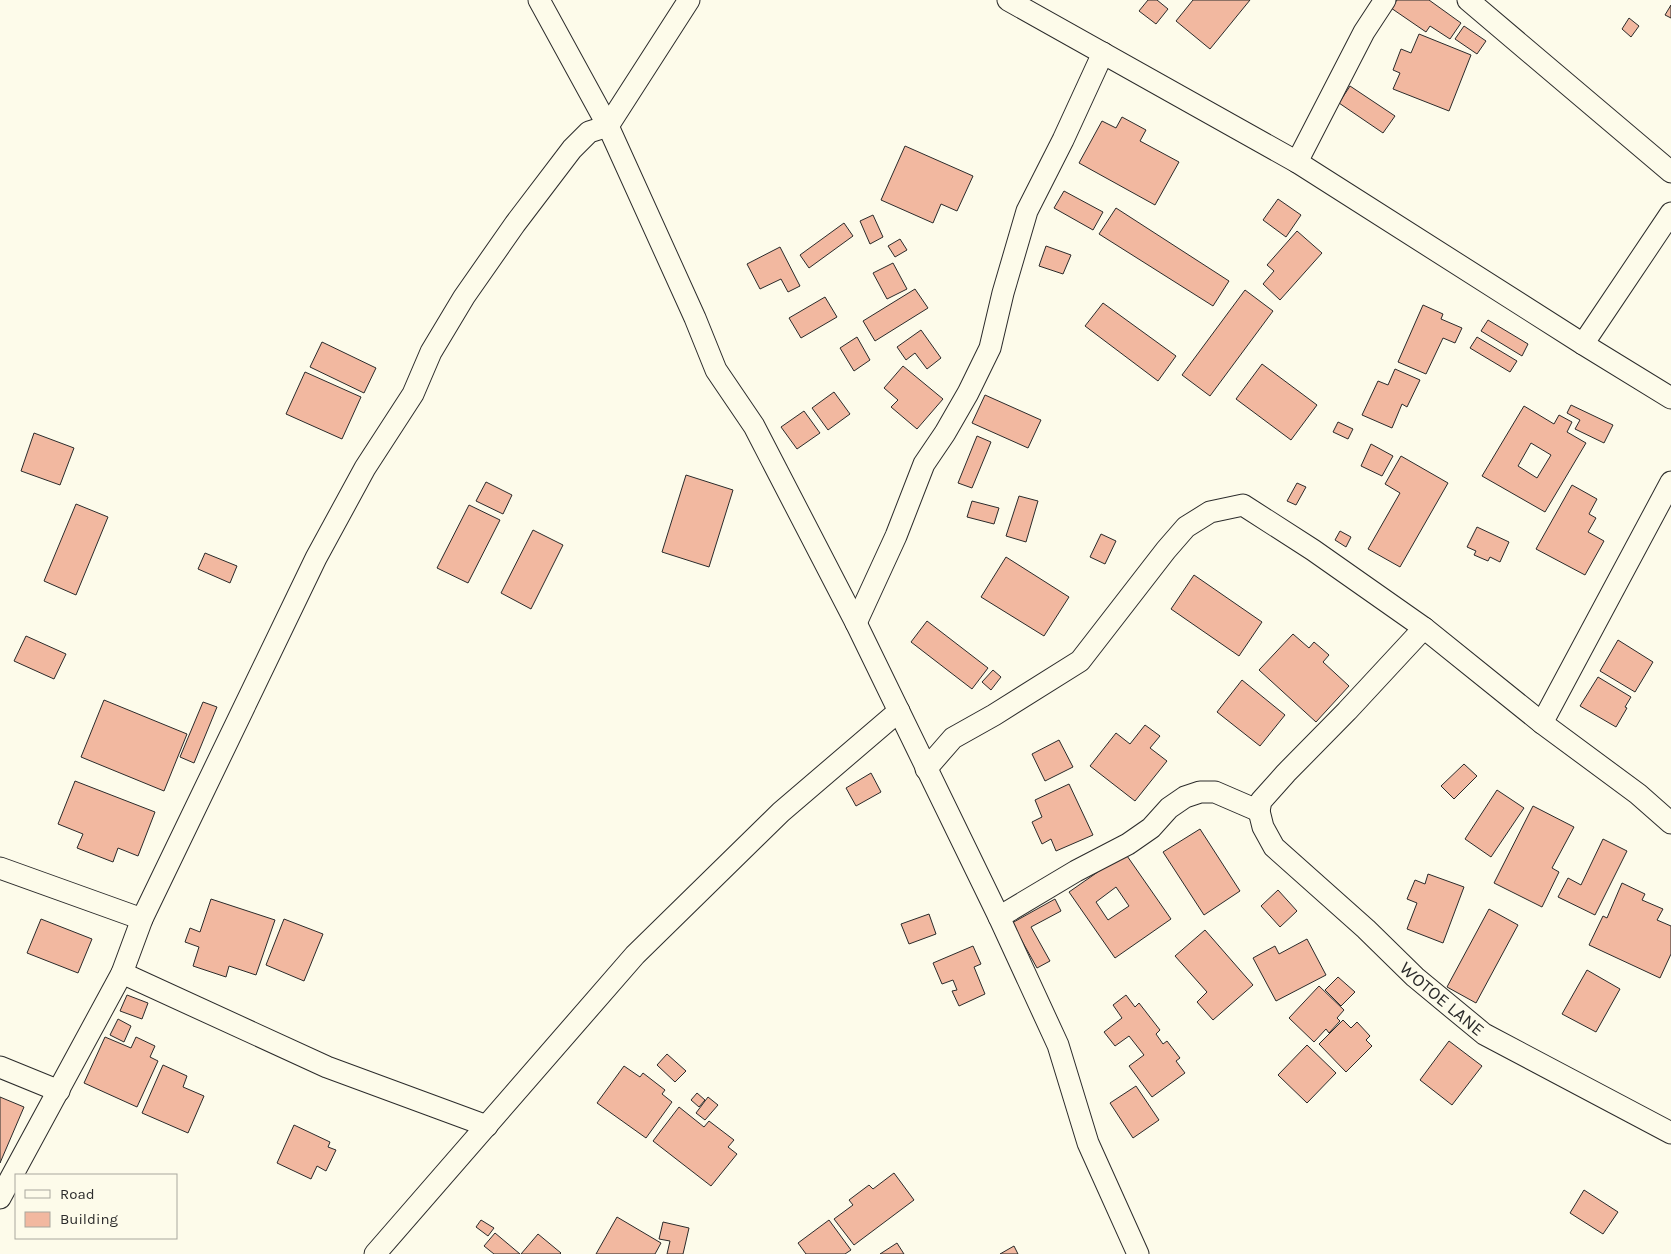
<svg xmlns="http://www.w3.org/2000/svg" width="1671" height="1254" font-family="Karla,sans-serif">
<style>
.building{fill:#f2b8a0;stroke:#2b2b2b;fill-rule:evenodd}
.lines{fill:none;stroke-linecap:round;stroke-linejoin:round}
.street-casing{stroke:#2b2b2b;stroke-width:23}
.street{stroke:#fdfbea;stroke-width:21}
.labels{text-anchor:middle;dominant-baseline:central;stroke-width:4;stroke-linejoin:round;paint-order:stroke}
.street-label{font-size:18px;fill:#2b2b2b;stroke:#fdfbea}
</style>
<rect width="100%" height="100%" fill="#fdfbea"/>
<path class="building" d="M1148 0H1157L1168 9 1156 24 1139 11Z
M1193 0H1250L1210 49 1176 21Z
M1397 0H1429L1461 23 1450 39 1430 26 1426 32 1391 8Z
M1671 5V18L1665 15Z
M1629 18 1639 26 1631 37 1622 29Z
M1464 26 1486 41 1477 54 1455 39Z
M1419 34 1471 55 1449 111 1393 89 1400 73 1393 70 1401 49 1411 53Z
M1350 86 1395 116 1383 133 1339 103Z
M1122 117 1146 130 1140 141 1179 162 1155 205 1079 163 1102 121 1116 128Z
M905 146 973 176 957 211 941 204 933 223 881 200Z
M1064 191 1103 212 1093 230 1054 208Z
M1278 199 1301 215 1286 237 1263 220Z
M1116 208 1229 281 1213 306 1099 234Z
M873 215 883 237 870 244 860 221Z
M844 223 853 236 809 268 800 255Z
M1297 231 1322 253 1280 300 1263 284 1274 271 1267 265Z
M900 239 907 250 895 257 888 246Z
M1046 246 1071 255 1063 274 1039 266Z
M780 247 800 286 788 292 781 279 760 289 747 264Z
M893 263 907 289 887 299 873 273Z
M915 289 928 308 875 341 863 321Z
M1245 290 1273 311 1210 396 1182 375Z
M825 297 837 317 801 338 789 318Z
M1103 303 1176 356 1158 381 1085 326Z
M1423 305 1443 314 1441 319 1462 328 1455 343 1443 338 1426 374 1398 362Z
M1488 320 1528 344 1522 356 1481 331Z
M921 330 941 358 927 369 915 353 906 360 897 347Z
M857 337 870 360 854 371 840 348Z
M1477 337 1517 361 1510 372 1470 348Z
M322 342 376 368 364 393 310 367Z
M1262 364 1317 405 1291 440 1236 399Z
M903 366 943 399 917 429 891 407 898 400 884 388Z
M1395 369 1420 380 1407 407 1402 404 1392 428 1362 415 1378 381 1388 385Z
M305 372 361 397 342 439 286 414Z
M834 392 850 414 828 430 812 408Z
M985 395 1041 420 1028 448 972 423Z
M1571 405 1613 425 1604 443 1575 429 1580 420 1567 413Z
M1524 406 1554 424 1559 415 1572 422 1567 432 1586 443 1545 512 1482 476ZM1531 443 1551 455 1537 478 1518 466Z
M804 411 820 433 797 449 781 427Z
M1338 422 1353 429 1348 439 1333 432Z
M34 433 74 448 60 485 21 471Z
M977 436 991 442 972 488 958 483Z
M1371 444 1393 456 1382 476 1361 466Z
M1401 456 1448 483 1400 567 1368 549 1400 493 1385 484Z
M686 475 733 490 709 567 662 552Z
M486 482 512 495 503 514 476 501Z
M1297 483 1306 487 1296 505 1287 501Z
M1572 485 1597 499 1589 514 1596 518 1588 532 1604 541 1585 575 1536 549Z
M1019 496 1038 501 1026 542 1006 536Z
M972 501 999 508 994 524 967 517Z
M76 504 108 517 76 595 44 581Z
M469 505 500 520 468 583 437 568Z
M1477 527 1509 542 1500 562 1490 557 1488 561 1474 555 1476 551 1467 547Z
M533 530 563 545 531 609 501 593Z
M1340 531 1351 537 1346 547 1335 540Z
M1101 534 1116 541 1105 564 1090 557Z
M205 553 237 566 230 583 198 569Z
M1006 557 1069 597 1044 636 981 597Z
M1194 575 1262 622 1239 656 1171 609Z
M927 621 988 668 972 689 911 642Z
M1293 634 1309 648 1314 642 1329 655 1323 662 1349 686 1316 722 1259 670Z
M26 636 66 654 54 679 14 661Z
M1618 640 1653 662 1635 692 1600 671Z
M993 670 1001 677 991 690 982 682Z
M1598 677 1631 697 1625 707 1627 708 1616 727 1580 706Z
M1242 680 1285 715 1260 746 1217 712Z
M104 700 187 734 164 791 81 757Z
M203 702 217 707 194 763 180 757Z
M1145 725 1160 736 1150 748 1167 761 1135 801 1090 766 1116 733 1130 744Z
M1059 740 1073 767 1045 781 1032 754Z
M1464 764 1477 776 1454 799 1441 786Z
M871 773 881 792 856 806 846 788Z
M75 781 155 812 138 856 118 848 113 862 77 848 83 834 58 824Z
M1069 784 1093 835 1056 851 1051 839 1042 844 1032 822 1042 817 1035 800Z
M1497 790 1524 808 1491 857 1465 839Z
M1533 806 1574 827 1552 868 1559 872 1542 907 1494 883Z
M1200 829 1240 891 1204 915 1163 852Z
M1603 839 1627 851 1595 915 1558 897 1568 878 1581 885Z
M1125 853 1171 919 1115 958 1069 892ZM1116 887 1129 906 1108 920 1096 902Z
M1428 874 1464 887 1443 943 1407 929 1417 903 1407 899 1415 880 1425 884Z
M1622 883 1645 894 1642 900 1663 909 1657 920 1671 926V954L1660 978 1589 945 1603 916 1607 918Z
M1278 890 1297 911 1280 927 1261 906Z
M211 899 275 920 256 975 229 966 226 977 193 966 199 947 185 942 190 928 200 932Z
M1055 899 1061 911 1031 927 1050 961 1037 968 1012 923Z
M1489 909 1518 925 1476 1003 1447 987Z
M929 914 936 934 909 944 901 924Z
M41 919 92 939 78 973 27 953Z
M284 919 323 934 304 981 266 965Z
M1205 930 1253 985 1213 1020 1197 1002 1207 992 1175 956Z
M1307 939 1326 975 1276 1001 1253 958 1275 946 1279 954Z
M973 946 981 964 974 967 985 994 959 1006 952 991 957 990 953 980 942 984 933 963Z
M1587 970 1620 989 1596 1032 1562 1014Z
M1338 977 1355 992 1341 1006 1325 990Z
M1319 986 1344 1010 1337 1018 1340 1021 1329 1033 1326 1029 1314 1042 1289 1018Z
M127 995 148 1003 142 1019 120 1011Z
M1126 995 1135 1007 1139 1003 1160 1030 1156 1034 1163 1044 1167 1041 1180 1058 1176 1061 1185 1073 1152 1097 1129 1066 1144 1055 1129 1036 1115 1046 1104 1032 1122 1018 1113 1005Z
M118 1019 131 1026 124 1042 110 1035Z
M1343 1020 1351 1028 1357 1022 1370 1036 1366 1040 1372 1046 1346 1072 1319 1044Z
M105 1037 131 1048 136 1037 155 1046 150 1057 158 1061 137 1107 84 1083Z
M1449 1041 1482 1066 1452 1105 1420 1080Z
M1307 1045 1336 1073 1307 1103 1278 1075Z
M667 1054 686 1071 675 1082 657 1065Z
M163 1065 187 1076 183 1087 204 1096 188 1133 142 1113Z
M624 1066 640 1077 643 1073 665 1090 662 1094 672 1102 646 1138 597 1103Z
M1136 1086 1159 1120 1133 1138 1110 1103Z
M697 1093 705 1100 699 1107 691 1100Z
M0 1097 24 1107 0 1163Z
M708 1097 718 1105 705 1120 696 1113Z
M679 1107 704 1127 709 1121 734 1140 728 1147 737 1154 711 1186 653 1141Z
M294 1125 330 1142 328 1147 336 1150 326 1171 317 1166 311 1179 277 1163Z
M894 1173 914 1200 854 1245 834 1219 853 1205 849 1200 869 1185 873 1189Z
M1584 1190 1618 1212 1603 1234 1570 1213Z
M617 1217 661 1243 655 1254H596Z
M481 1220 494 1228 488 1236 476 1227Z
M829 1220 851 1250 845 1254H806L798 1243Z
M663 1222 689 1228 683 1254H667L670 1241 659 1239Z
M495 1233 520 1254H494L484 1246Z
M538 1234 561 1253 560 1254H521Z
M897 1243 904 1254H880Z
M1014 1246 1018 1254H1000Z"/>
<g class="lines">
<defs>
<g id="street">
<path d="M539 0 608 126 695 318 716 370 754 426 856 623 999 917 1058 1045 1088 1143 1138 1254"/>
<path d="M1008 0 1297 162 1583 344 1671 398"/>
<path d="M1468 0 1671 172"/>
<path d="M1297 162 1364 32 1385 0"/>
<path d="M1583 344 1671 213"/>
<path d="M856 623 896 536 924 464 945 433 968 393 990 348 1003 293 1027 211 1063 140 1103 53"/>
<path d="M1542 723 1671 482"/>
<path d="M926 769 953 738 994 715 1080 661 1166 550 1186 527 1210 512 1243 505 1313 550 1424 628 1542 723 1638 794 1671 823"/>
<path id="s1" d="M1259 811 1263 827 1274 847 1366 929 1415 977 1484 1034 1671 1133"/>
<path d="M0 868 142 919"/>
<path d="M999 917 1076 871 1128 844 1151 828 1169 808 1185 797 1200 792H1215L1259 811 1261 801 1286 773 1347 711 1424 628"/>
<path d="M122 973 327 1067 487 1126"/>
<path d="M0 1067 59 1091"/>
<path d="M0 1198 122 973 142 919 316 558 365 468 413 394 431 352 464 297 515 224 572 149 589 132 608 126 689 0"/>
<path d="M375 1254 635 955 781 812 899 711"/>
</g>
</defs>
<use href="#street" class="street-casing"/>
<use href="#street" class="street"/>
</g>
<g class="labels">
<g class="street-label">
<text stroke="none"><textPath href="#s1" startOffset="266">WOTOE LANE</textPath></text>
</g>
</g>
<rect x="15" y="1174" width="162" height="65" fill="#fdfbea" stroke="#a9a89e"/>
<rect x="25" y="1190" width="25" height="8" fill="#fdfbea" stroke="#a9a89e"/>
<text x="60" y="1199" font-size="15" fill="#2b2b2b">Road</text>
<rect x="25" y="1212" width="25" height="15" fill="#f2b8a0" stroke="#a9a89e"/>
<text x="60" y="1224" font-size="15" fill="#2b2b2b">Building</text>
</svg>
